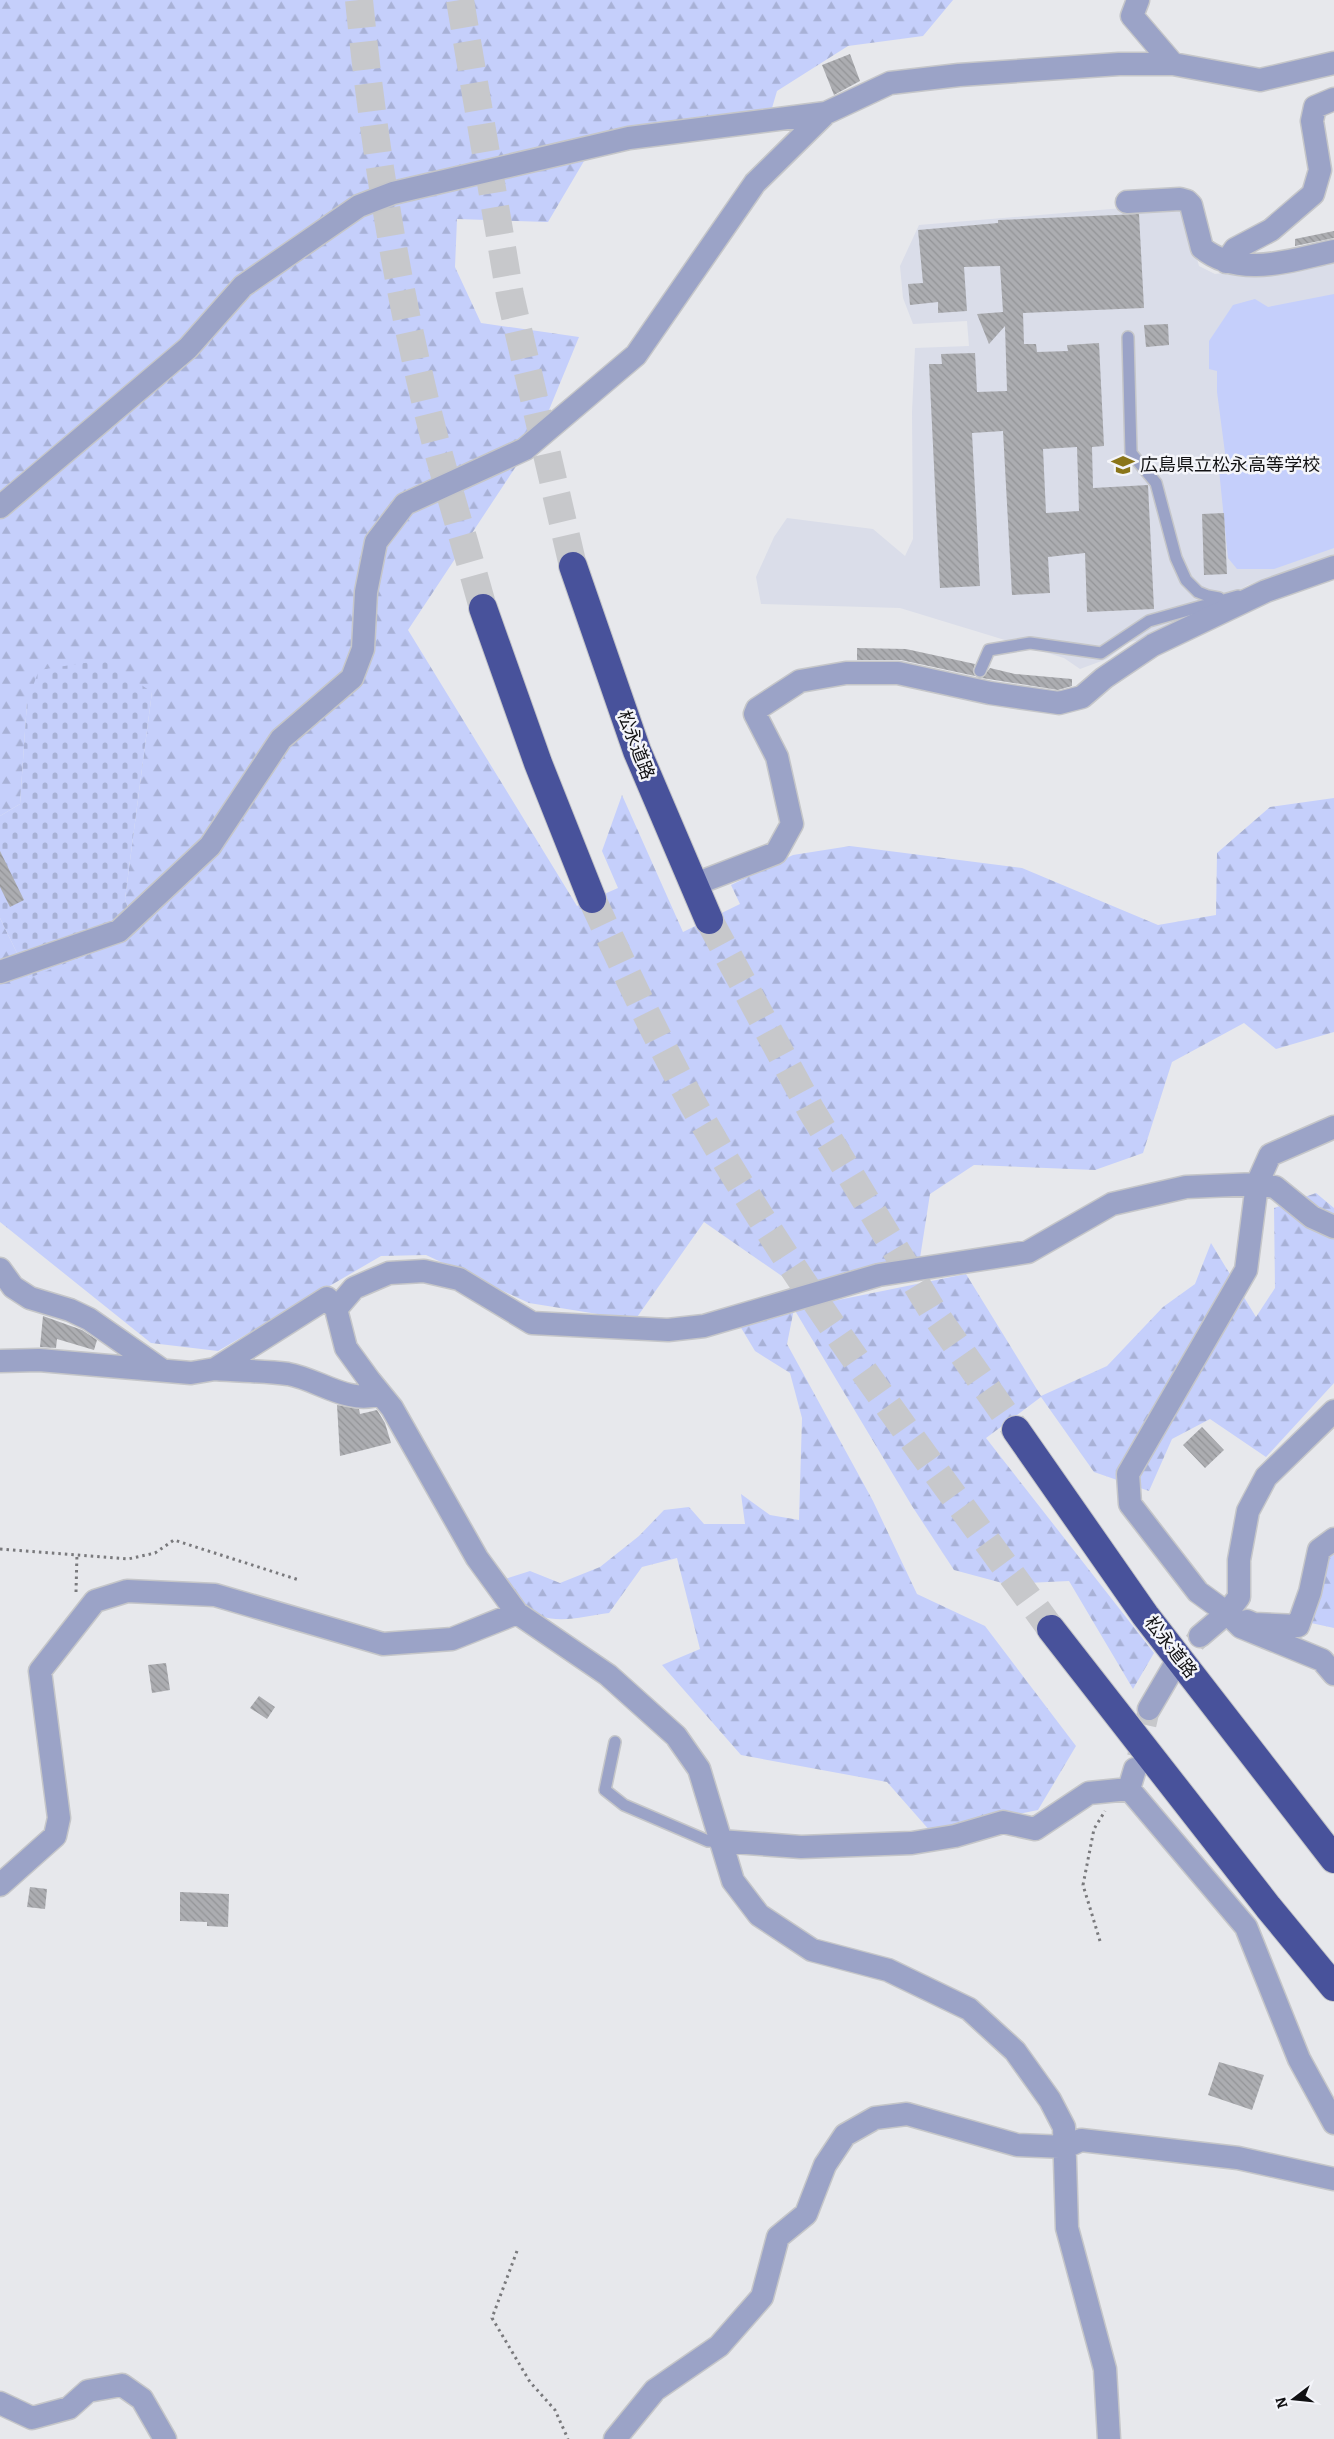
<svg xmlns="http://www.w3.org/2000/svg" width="1334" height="2439" font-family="Bitter,'Noto Sans JP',serif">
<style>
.built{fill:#dadde9}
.green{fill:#c5cffb}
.forest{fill:url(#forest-firs)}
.cemetery{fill:url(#cemetery-stones)}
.building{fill:url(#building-back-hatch);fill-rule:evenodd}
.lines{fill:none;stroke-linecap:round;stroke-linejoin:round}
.street-tunnel{stroke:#c7c8cb;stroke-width:22;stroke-dasharray:22 11;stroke-linecap:butt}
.highway-tunnel{stroke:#c7c8cb;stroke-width:28;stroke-dasharray:28 14;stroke-linecap:butt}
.lane-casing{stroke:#c5c6c9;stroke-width:14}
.street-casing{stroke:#c5c6c9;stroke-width:25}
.highway-casing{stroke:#c5c6c9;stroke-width:30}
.path{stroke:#79797c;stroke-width:3;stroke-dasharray:2.5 4;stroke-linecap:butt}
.lane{stroke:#9ba3c7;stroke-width:11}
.street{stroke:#9ba3c7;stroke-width:22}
.highway{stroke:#48529b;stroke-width:28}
.labels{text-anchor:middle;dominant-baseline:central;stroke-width:5;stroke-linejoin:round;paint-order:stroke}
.poi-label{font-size:18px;fill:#111113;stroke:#f4f5fa;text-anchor:start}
.street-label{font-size:18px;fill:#111113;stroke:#f4f5fa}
</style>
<defs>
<pattern id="forest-firs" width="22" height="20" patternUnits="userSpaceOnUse" patternTransform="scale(1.25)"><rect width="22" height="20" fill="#c5cffb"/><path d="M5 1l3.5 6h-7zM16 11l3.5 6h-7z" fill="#a8b1d6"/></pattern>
<pattern id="cemetery-stones" width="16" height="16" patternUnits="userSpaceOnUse" patternTransform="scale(1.25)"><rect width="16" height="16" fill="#c5cffb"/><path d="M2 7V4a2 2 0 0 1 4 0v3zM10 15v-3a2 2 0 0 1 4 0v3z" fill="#a8b1d6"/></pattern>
<pattern id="building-back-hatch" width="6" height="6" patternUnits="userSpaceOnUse" patternTransform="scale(1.25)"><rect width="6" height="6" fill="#acadb1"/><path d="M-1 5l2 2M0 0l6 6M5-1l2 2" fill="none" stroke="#939497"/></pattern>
</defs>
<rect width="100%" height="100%" fill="#e7e8ec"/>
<path class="built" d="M1182 203 1199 266 1215 274 1334 259V555L1248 585 1203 611 1142 640 1129 642 1107 659 1080 669 1064 658 900 608 761 604 756 577 774 537 787 518 873 529 905 556 913 539 912 412 915 348 969 346 967 321 913 324 903 298 900 266 919 225Z"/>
<path class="green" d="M1334 294V548L1274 569H1237L1228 558 1219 470 1227 468 1217 392V371L1209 369V341L1233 305 1255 299 1268 307Z"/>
<path class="forest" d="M0 0H953L923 36 848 46 777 91 772 108 600 134 548 222 457 219 455 267 481 323 579 337 542 427 408 630 577 906 618 888 602 851 622 795 683 932 740 904 731 885 793 855 850 846 1022 868 1158 925 1216 915 1217 853 1270 807 1334 798V1032L1276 1049 1244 1023 1172 1062 1143 1153 1095 1170 974 1165 930 1194 920 1258 802 1290 704 1222 635 1320 529 1303 426 1255 381 1256 218 1351 151 1343 0 1222V918L29 978 135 930 125 899 152 692 27 702 20 804 0 816Z
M1316 1193 1334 1208V1383L1266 1457 1210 1419 1172 1439 1149 1491 1094 1472 1041 1397 986 1438 1154 1653 1133 1689 1069 1581 1006 1584 954 1570 912 1506 794 1309 787 1344 873 1501 917 1594 985 1626 1076 1746 1038 1810 931 1832 887 1782 741 1755 662 1665 700 1649 677 1558 642 1567 609 1613C580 1617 546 1628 522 1605 515 1599 510 1587 505 1579L530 1571 560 1583 600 1567 639 1536 664 1510 689 1507 704 1524H745L741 1494 770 1515 799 1520 802 1418 790 1373 755 1351 740 1326 794 1309 966 1274 1041 1396 1107 1366 1163 1307 1195 1284 1211 1243 1256 1317 1275 1288 1274 1208Z
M1334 1548V1628L1311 1623 1320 1565Z"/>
<path class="cemetery" d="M103 660 152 692 125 899 135 930 120 942 29 978 0 918V816L20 804 27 702 39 670Z"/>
<path class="building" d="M850 54 860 81 834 95 822 65Z
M1139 214 1144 308 1023 313 1024 344H1036L1037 352 1068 351 1067 345 1099 343 1104 446 1092 447 1093 488 1148 485 1154 609 1087 612 1085 553 1048 557 1050 593 1012 595 1003 431 972 433 980 586 940 588 929 364H942L941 354 975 353 977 392 1007 391 1005 326 989 344 977 314 1003 312 1000 266 964 267 967 311 938 313V302L910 305 908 284 923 283 918 230 998 223V220ZM1077 447 1079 511 1046 513 1043 449Z
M1334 231V238L1295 246V239Z
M1168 324 1169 345 1146 347 1144 325Z
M1224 513 1227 574 1204 575 1202 514Z
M857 648 906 649 975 664 973 671 975 676 901 660H857Z
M990 668 1015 674 1072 679V686L1058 690 982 678Z
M0 851 24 900 10 907 0 887Z
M43 1316 82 1330 97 1340 94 1350 57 1339 56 1348 40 1347Z
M337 1405 359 1409 360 1414 377 1410 385 1423 391 1443 340 1456Z
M1202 1427 1224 1450 1205 1468 1183 1445Z
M166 1663 170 1690 152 1693 148 1665Z
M259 1696 275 1707 267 1719 250 1708Z
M30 1887 47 1889 45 1909 27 1907Z
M180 1892 229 1894 228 1927 207 1926V1922L180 1921Z
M1219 2062 1264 2075 1252 2110 1208 2095Z"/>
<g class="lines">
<path class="street-tunnel" d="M1173 1668 1200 1636
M1138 1757 1149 1709"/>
<path class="highway-tunnel" d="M359 0C374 149 398 299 436 444 451 499 468 553 483 608
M460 0 510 295 573 566
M592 899C626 972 659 1044 698 1113 801 1295 929 1461 1051 1629
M709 920 811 1110 932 1310 1016 1430"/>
<defs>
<path id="lane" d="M1128 337 1131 453 1156 483 1176 558 1186 580 1198 592 1208 596 1219 598
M980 671 989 650 1030 643 1101 653 1149 621 1238 596
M615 1742 605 1790 624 1805 708 1841H720"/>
<path id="street" d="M1138 0 1132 16 1173 64
M1127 202 1180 199 1187 201 1191 205 1202 248C1240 279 1291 260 1334 251
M1226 262 1235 249 1271 230 1313 194 1320 170 1312 121 1315 107 1334 99
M0 507 188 348 243 286 359 206 393 193 629 138 826 113 890 83 959 75 1119 64H1173L1260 80 1334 63
M693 885 776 853 792 824 777 757 755 714 757 709 800 681 846 673H898L990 693 1059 703 1082 697 1104 678 1153 645 1266 591 1334 567
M0 972 119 931 210 846 281 739 352 678 363 649 366 592 376 542 405 504 525 449 636 355 755 183 826 113
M1334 1127 1270 1155 1257 1184 1246 1270 1128 1474 1130 1504 1198 1592 1227 1613 1241 1627 1322 1660 1334 1674
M0 1269 13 1287 30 1298 70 1310 89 1319 162 1370
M0 1361 39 1360 191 1373 215 1369 327 1298 336 1309
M215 1369C239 1371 264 1371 288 1374 318 1379 348 1405 380 1394
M1247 1621 1254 1624 1298 1626 1310 1592 1319 1550 1334 1539
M1200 1636 1227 1613 1239 1597V1560L1248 1511 1266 1477 1334 1411
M1149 1709 1173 1668
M1129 1789 1135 1769
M720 1841 801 1847 912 1843 955 1836 1003 1822 1035 1829 1089 1793 1129 1789 1246 1927 1299 2059 1334 2123
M0 1885 55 1836 59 1818 40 1671 95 1601 127 1591 215 1595 383 1644 452 1639 517 1613
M0 2403 32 2418 69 2408 88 2391 122 2385 142 2399 165 2439
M615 2439 655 2390 719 2346 762 2297 778 2237 806 2214 825 2165 845 2135 875 2118 907 2114 1017 2145 1066 2147 1081 2140 1238 2158 1334 2179
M1109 2439 1105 2369 1067 2228 1064 2127 1050 2100 1015 2051 969 2009 888 1970 812 1950 759 1915 733 1881 699 1769 676 1736 608 1675 517 1613 477 1558 392 1408 370 1381 346 1348 336 1309 354 1288 389 1273 424 1271 459 1279 532 1323 668 1330 704 1326 879 1275 1028 1252 1112 1204 1186 1187 1257 1184 1275 1187 1312 1217 1334 1227"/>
<path id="highway" d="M573 566 637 751 709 920
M483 608 538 763 592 899
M1016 1430 1145 1615 1334 1859
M1051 1629 1268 1907 1334 1987"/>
</defs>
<use href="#lane" class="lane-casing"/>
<use href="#street" class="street-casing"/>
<use href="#highway" class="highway-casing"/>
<path class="path" d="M0 1549 128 1559 155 1553 174 1540 299 1580
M76 1592 77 1553
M1100 1941 1083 1885 1094 1829 1105 1811
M517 2251 492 2318 530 2382 555 2410 568 2439"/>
<use href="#lane" class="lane"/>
<use href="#street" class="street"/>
<use href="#highway" class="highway"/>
</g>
<defs>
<symbol id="school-bare" viewBox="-9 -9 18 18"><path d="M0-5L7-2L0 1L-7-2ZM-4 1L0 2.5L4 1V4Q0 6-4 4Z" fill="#8a7519" stroke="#f4f5fa" stroke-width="2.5" paint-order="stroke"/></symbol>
</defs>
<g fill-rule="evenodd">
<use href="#school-bare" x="1107" y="449" width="32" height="32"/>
</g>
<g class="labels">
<g class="poi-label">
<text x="1140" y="465">広島県立松永高等学校</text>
</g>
<g class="street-label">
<text transform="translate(636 745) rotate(69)">松永道路</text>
<text transform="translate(1171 1647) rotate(52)">松永道路</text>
</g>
</g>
<g transform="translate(1294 2399) rotate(254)" stroke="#f4f5fa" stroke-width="4" paint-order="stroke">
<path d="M0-4L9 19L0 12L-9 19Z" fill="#111113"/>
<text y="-8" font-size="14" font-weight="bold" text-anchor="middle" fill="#111113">N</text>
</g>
</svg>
